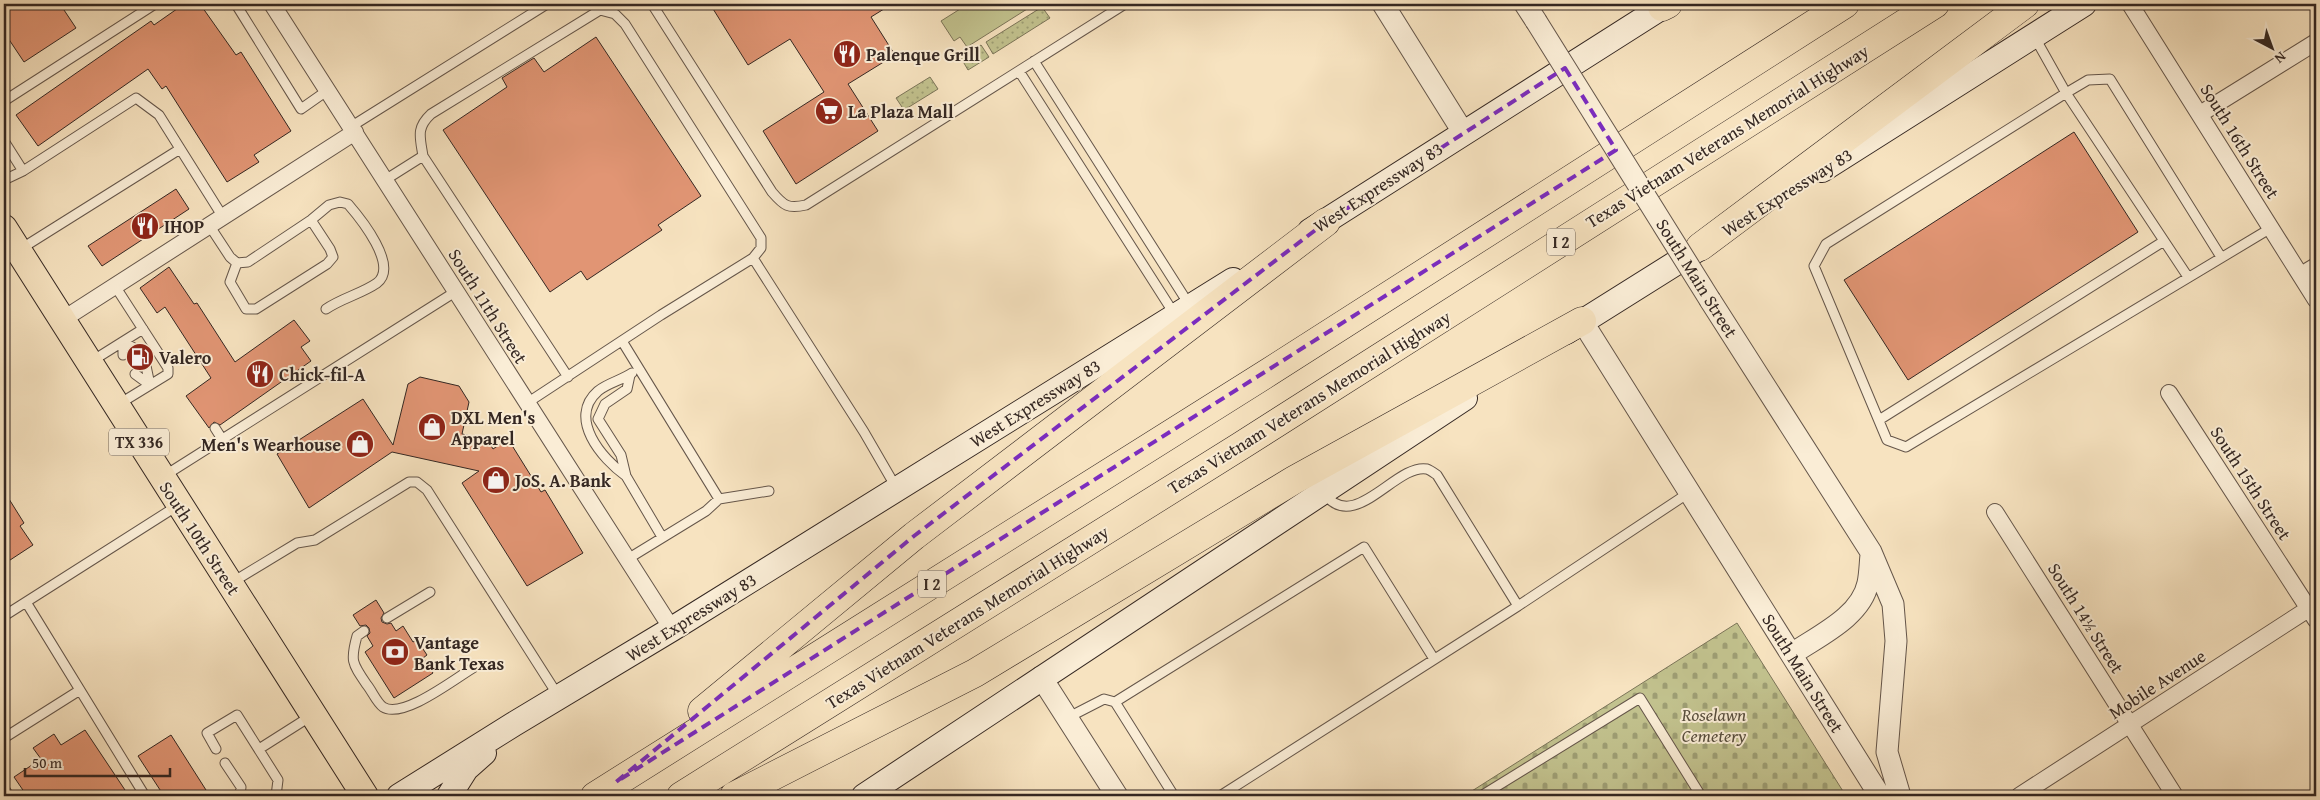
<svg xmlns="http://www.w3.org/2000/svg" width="2320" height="800" font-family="'Gentium Book Plus',serif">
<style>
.green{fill:#c2c28e;stroke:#7b7458}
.cemetery{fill:url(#cemetery-stones);stroke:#7b7458}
.garden{fill:url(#garden-dots);stroke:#7b7458}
.building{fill:#e19574;stroke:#342722}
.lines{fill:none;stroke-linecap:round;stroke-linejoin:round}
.service-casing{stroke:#65564a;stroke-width:11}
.minor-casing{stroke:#65564a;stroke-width:18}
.tertiary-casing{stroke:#65564a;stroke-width:23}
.secondary-casing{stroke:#342722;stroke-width:26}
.primary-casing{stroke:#342722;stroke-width:28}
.motorway-casing{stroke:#342722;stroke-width:29}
.service{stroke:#faedd6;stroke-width:9}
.minor{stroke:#faedd6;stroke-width:16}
.tertiary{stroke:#faedd6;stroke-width:21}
.secondary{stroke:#faedd6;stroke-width:24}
.primary{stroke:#f7e3c0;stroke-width:26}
.motorway{stroke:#f7e3c0;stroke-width:28}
.tertiary-bridge-casing{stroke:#65564a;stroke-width:23;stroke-linecap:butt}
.tertiary-bridge{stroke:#faedd6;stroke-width:21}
.marked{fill:none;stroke:#7b2cbf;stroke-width:4;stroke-dasharray:10 6;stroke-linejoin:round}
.labels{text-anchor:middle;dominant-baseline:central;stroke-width:4;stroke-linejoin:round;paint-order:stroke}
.shield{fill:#faedd6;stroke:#6f6258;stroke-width:1}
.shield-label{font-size:16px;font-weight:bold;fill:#342722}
.poi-label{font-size:18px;font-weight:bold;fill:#342722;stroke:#faedd6;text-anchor:start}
.street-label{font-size:18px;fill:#342722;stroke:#faedd6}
.park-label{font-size:18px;font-style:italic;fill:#584e3d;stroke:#faedd6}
</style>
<defs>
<pattern id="cemetery-stones" width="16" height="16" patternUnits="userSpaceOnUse" patternTransform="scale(1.25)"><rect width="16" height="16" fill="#c2c28e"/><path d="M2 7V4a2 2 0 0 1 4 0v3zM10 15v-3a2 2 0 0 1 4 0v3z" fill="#9e9e74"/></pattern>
<pattern id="garden-dots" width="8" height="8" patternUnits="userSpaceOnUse" patternTransform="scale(1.25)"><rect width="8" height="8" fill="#c2c28e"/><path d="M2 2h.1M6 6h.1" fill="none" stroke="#9e9e74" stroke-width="1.8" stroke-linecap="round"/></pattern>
</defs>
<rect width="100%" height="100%" fill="#f7e3c0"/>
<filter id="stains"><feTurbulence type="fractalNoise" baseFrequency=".004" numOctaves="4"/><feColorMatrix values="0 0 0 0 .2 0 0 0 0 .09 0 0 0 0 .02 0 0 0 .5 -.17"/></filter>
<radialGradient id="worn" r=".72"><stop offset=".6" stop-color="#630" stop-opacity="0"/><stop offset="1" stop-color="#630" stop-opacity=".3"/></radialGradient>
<path class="green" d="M968 4H1035L967 47 960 37 954 41 941 21Z"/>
<path class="cemetery" d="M1737 623 1846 796H1464Z"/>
<path class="garden" d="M1042 7 1050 18 993 54 986 42Z
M981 45 989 57 968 70 961 58Z
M930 77 938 89 904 110 896 98Z"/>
<path class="building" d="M4 4H60L76 28 24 62 4 32Z
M184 4H200L236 55 241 52 291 131 254 155 259 162 227 182 166 86 162 89 148 69 38 146 16 115 151 21 154 25Z
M710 4H892L871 17 895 55 848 84 878 131 796 184 763 131 824 92 790 39 748 65Z
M596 37 701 196 658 225 662 230 587 280 581 271 550 292 443 130 507 87 502 78 534 58 544 72Z
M2074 132 2138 232 1908 380 1844 280Z
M176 189 189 209 102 266 88 246Z
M169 267 194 304 197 303 235 362 294 320 310 341 301 347 311 361 220 425 214 422 209 428 186 396 211 378 165 307 157 313 140 288Z
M420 377 459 386 469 402 462 434 487 439 493 449 508 439 541 492 545 490 583 553 527 586 462 483 479 471 392 452 309 508 277 454 363 399 393 445 408 384Z
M4 491 24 523 20 526 33 545 4 564Z
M376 600 384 613 381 618 382 622 387 624 391 623 396 631 403 626 413 642 417 640 427 655 423 658 433 673 394 698 365 652 373 646 367 636 370 633 369 628 366 625 360 626 353 615Z
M85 730 129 796H27L14 777 41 759 33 748 54 734 61 745Z
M171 735 206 790 195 796H164L138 756Z"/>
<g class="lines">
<defs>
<path id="service" d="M241 4 237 6 301 109 328 90
M652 4 772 192C784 206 788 209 806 205L1125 4
M2034 36 2066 93 1826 244 1814 266 1887 440 1906 447 2271 228
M1034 61 1190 306
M1019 71 1175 315
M4 101 155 4
M352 126 547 4
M4 141 23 171 4 180
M23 171 136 98 159 115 223 217
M385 180 423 156
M209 225 230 257 237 263 248 262 311 220 329 205 340 202 348 204C361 219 399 266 377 283 361 294 342 298 326 309
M19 250 180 149
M237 263 230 282 246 309H256L327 264 333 257 330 249 311 220
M2188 277 2066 93 2088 80 2110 79 2221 257
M115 286 168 368V374L119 404
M622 341 719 499
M123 355V342L134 348
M92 361 143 329
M135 374 150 385 146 366
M630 375 627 389 605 404 598 419 621 455 626 476 662 537
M568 377 423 156C420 137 416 128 431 114L600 10 615 14 625 24 761 238V248L753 258 864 432 897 489
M527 403 661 315 753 258
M1879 420 2164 241
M215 428 222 439
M164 476 455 292
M626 476C602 459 567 418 598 391 608 383 622 380 632 373
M1324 493C1354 535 1396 463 1427 469 1430 470 1434 473 1437 475L1518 606 1690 492
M626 560 706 511 719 499 769 491
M231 583 297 543 315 540 409 482H417L427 490 559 697
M26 602 145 796
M4 616 177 506
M387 618 430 592
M364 631 357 636C350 661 352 663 367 685 372 691 377 703 383 707 403 720 457 677 476 666
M1067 718 1104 699 1115 702
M4 738 80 690
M216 749 207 733 237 715 278 780 276 796
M259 749 311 716
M225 763 241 787 240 796
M4 788 9 796
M1174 796 1115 702 1364 547 1434 659
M1220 796 1518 606
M1481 796 1640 698 1701 796"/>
<path id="minor" d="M272 4 672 629
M2130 4 2316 300
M2200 114 2316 42
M2301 275 2316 266
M62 320 355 132
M2169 393 2316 620
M1995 512 2175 796
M2019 796 2316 604"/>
<path id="tertiary" d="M1383 4 1463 132
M1525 4 1536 21
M1710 300 1871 552 1893 604 1896 641 1887 752 1900 796
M1582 321 1880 796
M1792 654C1818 636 1861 617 1868 583 1870 574 1870 564 1871 555
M1041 677 1117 796"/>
<path id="secondary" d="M1822 170 2084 4
M1310 231 1667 4
M1566 332 1703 246
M399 796 514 724 672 629 1233 280
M449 796 466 769 484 753
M864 796 1465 398"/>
<path id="primary" d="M4 228 365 796"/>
<path id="motorway" d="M1662 7 1668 4
M1700 247 2025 4
M702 711 914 536 1326 222
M595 796 1269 372 1845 4
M681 796 1239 447 1935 4
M734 796 975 673 1294 480 1582 321"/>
</defs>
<use href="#service" class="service-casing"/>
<use href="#minor" class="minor-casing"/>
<use href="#tertiary" class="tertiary-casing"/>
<use href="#secondary" class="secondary-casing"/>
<use href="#primary" class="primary-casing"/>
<use href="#motorway" class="motorway-casing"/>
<use href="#service" class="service"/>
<use href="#minor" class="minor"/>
<use href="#tertiary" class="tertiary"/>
<use href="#secondary" class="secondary"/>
<use href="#primary" class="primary"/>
<use href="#motorway" class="motorway"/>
<defs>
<path id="tertiary-bridge" d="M1536 21 1710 300"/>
</defs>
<use href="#tertiary-bridge" class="tertiary-bridge-casing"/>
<use href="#tertiary-bridge" class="tertiary-bridge"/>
</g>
<path class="marked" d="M1565 68 1616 150 616 782 914 536 1326 222Z"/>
<defs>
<symbol id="restaurant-disc" viewBox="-11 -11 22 22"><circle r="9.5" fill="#8f2418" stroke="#faedd6"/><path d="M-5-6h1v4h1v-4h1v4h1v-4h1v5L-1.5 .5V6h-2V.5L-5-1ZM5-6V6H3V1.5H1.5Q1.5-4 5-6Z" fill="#fff"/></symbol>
<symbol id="supermarket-disc" viewBox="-11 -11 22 22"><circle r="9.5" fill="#8f2418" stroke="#faedd6"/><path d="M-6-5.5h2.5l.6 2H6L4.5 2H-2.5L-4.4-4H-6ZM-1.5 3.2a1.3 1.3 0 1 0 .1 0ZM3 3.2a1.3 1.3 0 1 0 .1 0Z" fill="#fff"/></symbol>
<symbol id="fuel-disc" viewBox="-11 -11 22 22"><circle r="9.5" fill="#8f2418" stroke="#faedd6"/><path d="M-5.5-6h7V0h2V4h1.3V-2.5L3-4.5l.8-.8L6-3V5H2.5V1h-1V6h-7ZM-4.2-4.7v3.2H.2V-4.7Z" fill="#fff"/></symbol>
<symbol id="shop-disc" viewBox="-11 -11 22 22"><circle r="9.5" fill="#8f2418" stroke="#faedd6"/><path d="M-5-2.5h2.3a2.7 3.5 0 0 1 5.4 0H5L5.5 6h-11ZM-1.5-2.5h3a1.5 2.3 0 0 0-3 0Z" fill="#fff"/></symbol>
<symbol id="bank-disc" viewBox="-11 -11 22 22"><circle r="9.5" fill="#8f2418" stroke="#faedd6"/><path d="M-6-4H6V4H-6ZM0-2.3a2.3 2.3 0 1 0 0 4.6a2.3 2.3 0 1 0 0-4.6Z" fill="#fff"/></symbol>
</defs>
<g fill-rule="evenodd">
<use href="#restaurant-disc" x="831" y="38" width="32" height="32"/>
<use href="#supermarket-disc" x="813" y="95" width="32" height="32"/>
<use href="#restaurant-disc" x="129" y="210" width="32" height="32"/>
<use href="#fuel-disc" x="124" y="341" width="32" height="32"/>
<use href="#restaurant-disc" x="244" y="358" width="32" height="32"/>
<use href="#shop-disc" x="416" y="411" width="32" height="32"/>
<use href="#shop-disc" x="344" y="428" width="32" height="32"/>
<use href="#shop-disc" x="480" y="464" width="32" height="32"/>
<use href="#bank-disc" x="379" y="636" width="32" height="32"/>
</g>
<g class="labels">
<g class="shield">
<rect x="1547" y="228.5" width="28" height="27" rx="4"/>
<rect x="109" y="428.5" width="60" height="27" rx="4"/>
<rect x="918" y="570.5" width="28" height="27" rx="4"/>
</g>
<g class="shield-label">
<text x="1561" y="242">I 2</text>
<text x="139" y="442">TX 336</text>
<text x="932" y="584">I 2</text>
</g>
<g class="poi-label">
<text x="866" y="54">Palenque Grill</text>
<text x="848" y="111">La Plaza Mall</text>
<text x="164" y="226">IHOP</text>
<text x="159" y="357">Valero</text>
<text x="279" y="374">Chick-fil-A</text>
<text x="451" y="417">DXL Men's<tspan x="451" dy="21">Apparel</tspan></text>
<text x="341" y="444" text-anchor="end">Men's Wearhouse</text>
<text x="515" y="480">JoS. A. Bank</text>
<text x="414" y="642">Vantage<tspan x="414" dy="21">Bank Texas</tspan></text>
</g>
<g class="street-label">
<text transform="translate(1727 136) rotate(-32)">Texas Vietnam Veterans Memorial Highway</text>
<text transform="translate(2240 141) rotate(58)">South 16th Street</text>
<text transform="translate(1378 187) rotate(-33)">West Expressway 83</text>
<text transform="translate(1787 192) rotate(-32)">West Expressway 83</text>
<text transform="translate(1697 278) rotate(58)">South Main Street</text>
<text transform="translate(488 306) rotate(58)">South 11th Street</text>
<text transform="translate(1309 402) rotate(-32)">Texas Vietnam Veterans Memorial Highway</text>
<text transform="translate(1035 403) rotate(-32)">West Expressway 83</text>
<text transform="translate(2251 483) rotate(57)">South 15th Street</text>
<text transform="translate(200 538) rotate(57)">South 10th Street</text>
<text transform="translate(691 617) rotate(-32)">West Expressway 83</text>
<text transform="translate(967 617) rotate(-32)">Texas Vietnam Veterans Memorial Highway</text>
<text transform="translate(2086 618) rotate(58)">South 14½ Street</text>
<text transform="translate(1803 673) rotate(58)">South Main Street</text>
<text transform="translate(2157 684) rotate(-33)">Mobile Avenue</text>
</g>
<g class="park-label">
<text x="1714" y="714">Roselawn<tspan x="1714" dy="21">Cemetery</tspan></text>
</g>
</g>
<rect width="2320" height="800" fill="none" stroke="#f7e3c0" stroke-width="20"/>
<rect x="5" y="5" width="2310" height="790" fill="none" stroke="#342722" stroke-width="2.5"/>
<rect x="10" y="10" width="2300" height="780" fill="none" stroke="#342722"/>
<g transform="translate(2272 48) rotate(139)" stroke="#faedd6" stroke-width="4" paint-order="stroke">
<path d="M0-4L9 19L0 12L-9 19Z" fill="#342722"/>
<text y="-8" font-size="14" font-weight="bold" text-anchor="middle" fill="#342722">N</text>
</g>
<path d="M25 768v8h145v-8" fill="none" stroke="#342722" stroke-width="2.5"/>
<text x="32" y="768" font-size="15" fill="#342722" stroke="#faedd6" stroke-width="4" paint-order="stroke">50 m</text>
<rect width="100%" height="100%" filter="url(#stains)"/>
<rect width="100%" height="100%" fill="url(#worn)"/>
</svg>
